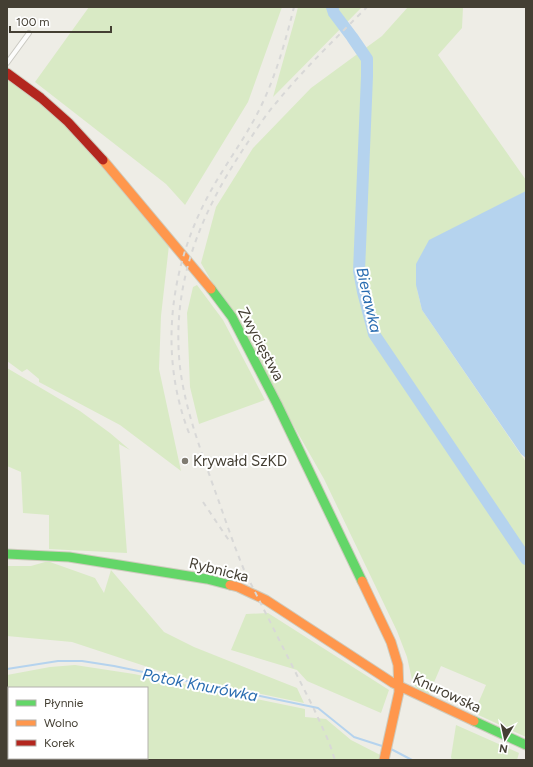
<svg xmlns="http://www.w3.org/2000/svg" width="533" height="767" font-family="Figtree,sans-serif">
<style>
.green{fill:#d9eac5;fill-rule:evenodd}
.water{fill:#b5d3ee}
.lines{fill:none;stroke-linecap:round;stroke-linejoin:round}
.stream{stroke:#b5d3ee;stroke-width:2}
.river{stroke:#b5d3ee;stroke-width:12}
.lane-casing{stroke:#cac9c2;stroke-width:6}
.fast-casing{stroke:#cecbbd;stroke-width:11}
.slow-casing{stroke:#cecbbd;stroke-width:11}
.jam-casing{stroke:#cecbbd;stroke-width:11}
.lane{stroke:#fcfcfb;stroke-width:4}
.fast{stroke:#63d668;stroke-width:9}
.slow{stroke:#ff974d;stroke-width:9}
.jam{stroke:#b3261e;stroke-width:9}
.rail{stroke:#d8d8d7;stroke-width:2;stroke-dasharray:5 5;stroke-linecap:butt}
.poi-dot{fill:#807c72;stroke:#fff;stroke-width:1.5}
.labels{text-anchor:middle;dominant-baseline:central;stroke-width:4;stroke-linejoin:round;paint-order:stroke}
.street-label{font-size:15px;fill:#443f33;stroke:#fff}
.poi-label{font-size:15px;fill:#443f33;stroke:#fff;text-anchor:start}
.water-label{font-size:16px;font-style:italic;fill:#2a6db1;stroke:#fff}
</style>
<rect width="100%" height="100%" fill="#eeede6"/>
<path class="green" d="M89 7H282L248 102 185 205 166 184 35 82Z
M298 7H362L273 97 296 15Z
M408 7H463L462 28 438 55 526 180V192L417 289 422 310 526 462V737L474 713 486 685 441 666 429 694 418 689 413 684 407 657 397 631 324 479 201 263 216 207 253 148 311 88 382 36Z
M7 77 53 112 109 173 169 245 161 316 159 369 181 471 120 425 39 382V379L27 369 22 372 7 361Z
M197 285 223 320 265 400 199 424 190 387 187 313 193 287Z
M7 368 80 411 110 433 130 450 119 444 127 553 49 549V515L23 513 21 472 7 466Z
M45 562H50L95 578 104 593 111 570 164 632 194 647 297 688 304 703 175 676 72 642 7 636V566H31Z
M268 613 389 690 381 713 307 681 297 670 231 650 246 614Z
M75 665 134 674 305 709V717L326 719 351 740 390 760H7V675L50 667ZM9 688H147V758H9Z
M456 725 519 753 517 760H452L451 757Z"/>
<path class="water" d="M526 191V458L521 454 422 310 416 285V264L429 240Z"/>
<g class="lines">
<path class="stream" d="M7 669 58 661H82L114 666 318 708 354 737 382 746
M391 749 412 760"/>
<path class="river" d="M332 7 334 13 352 37 367 59V76L359 271 363 292 374 334 526 559"/>
<defs>
<path id="lane" d="M7 63 29 33"/>
<path id="fast" d="M211 289 232 317 277 404 362 581
M7 554 69 557 207 579 230 585
M474 721 526 745"/>
<path id="slow" d="M103 160 211 289
M362 581 391 642 398 665 399 692 384 760
M230 585 238 587 266 600 393 683 474 721"/>
<path id="jam" d="M7 73 41 98 68 122 103 160"/>
</defs>
<use href="#lane" class="lane-casing"/>
<use href="#fast" class="fast-casing"/>
<use href="#slow" class="slow-casing"/>
<use href="#jam" class="jam-casing"/>
<use href="#lane" class="lane"/>
<use href="#fast" class="fast"/>
<use href="#slow" class="slow"/>
<use href="#jam" class="jam"/>
<path class="rail" d="M189 433C159 356 169 269 208 196 225 164 248 135 263 102 277 72 286 39 294 7
M203 502 230 542
M246 574 314 709 329 742 335 760
M248 579C235 550 225 518 214 488 200 448 185 409 180 367 171 286 199 217 242 151 253 135 263 118 276 103 304 69 336 38 367 7"/>
</g>
<circle class="poi-dot" cx="185" cy="461" r="4"/>
<g class="labels">
<g class="street-label">
<text transform="translate(261 344) rotate(62)">Zwycięstwa</text>
<text transform="translate(219 570) rotate(14)">Rybnicka</text>
<text transform="translate(447 693) rotate(25)">Knurowska</text>
</g>
<g class="poi-label">
<text x="193" y="461">Krywałd SzKD</text>
</g>
<g class="water-label">
<text transform="translate(369 300) rotate(77)">Bierawka</text>
<text transform="translate(200 685) rotate(11)">Potok Knurówka</text>
</g>
</g>
<rect width="533" height="767" fill="none" stroke="#443f33" stroke-width="16"/>
<rect x="8" y="687" width="140" height="72" fill="#ffffff" stroke="#b4b2ad"/>
<rect x="16" y="700" width="20" height="6" fill="#63d668" stroke="#b4b2ad"/>
<text x="44" y="707" font-size="12" fill="#443f33">Płynnie</text>
<rect x="16" y="720" width="20" height="6" fill="#ff974d" stroke="#b4b2ad"/>
<text x="44" y="727" font-size="12" fill="#443f33">Wolno</text>
<rect x="16" y="740" width="20" height="6" fill="#b3261e" stroke="#b4b2ad"/>
<text x="44" y="747" font-size="12" fill="#443f33">Korek</text>
<g transform="translate(505 739) rotate(189)" stroke="#ffffff" stroke-width="3" paint-order="stroke">
<path d="M0-3L7 15L0 10L-7 15Z" fill="#443f33"/>
<text y="-6" font-size="11" font-weight="bold" text-anchor="middle" fill="#443f33">N</text>
</g>
<path d="M10 26v6h101v-6" fill="none" stroke="#443f33" stroke-width="2"/>
<text x="16" y="26" font-size="12" fill="#443f33" stroke="#ffffff" stroke-width="3" paint-order="stroke">100 m</text>
</svg>
